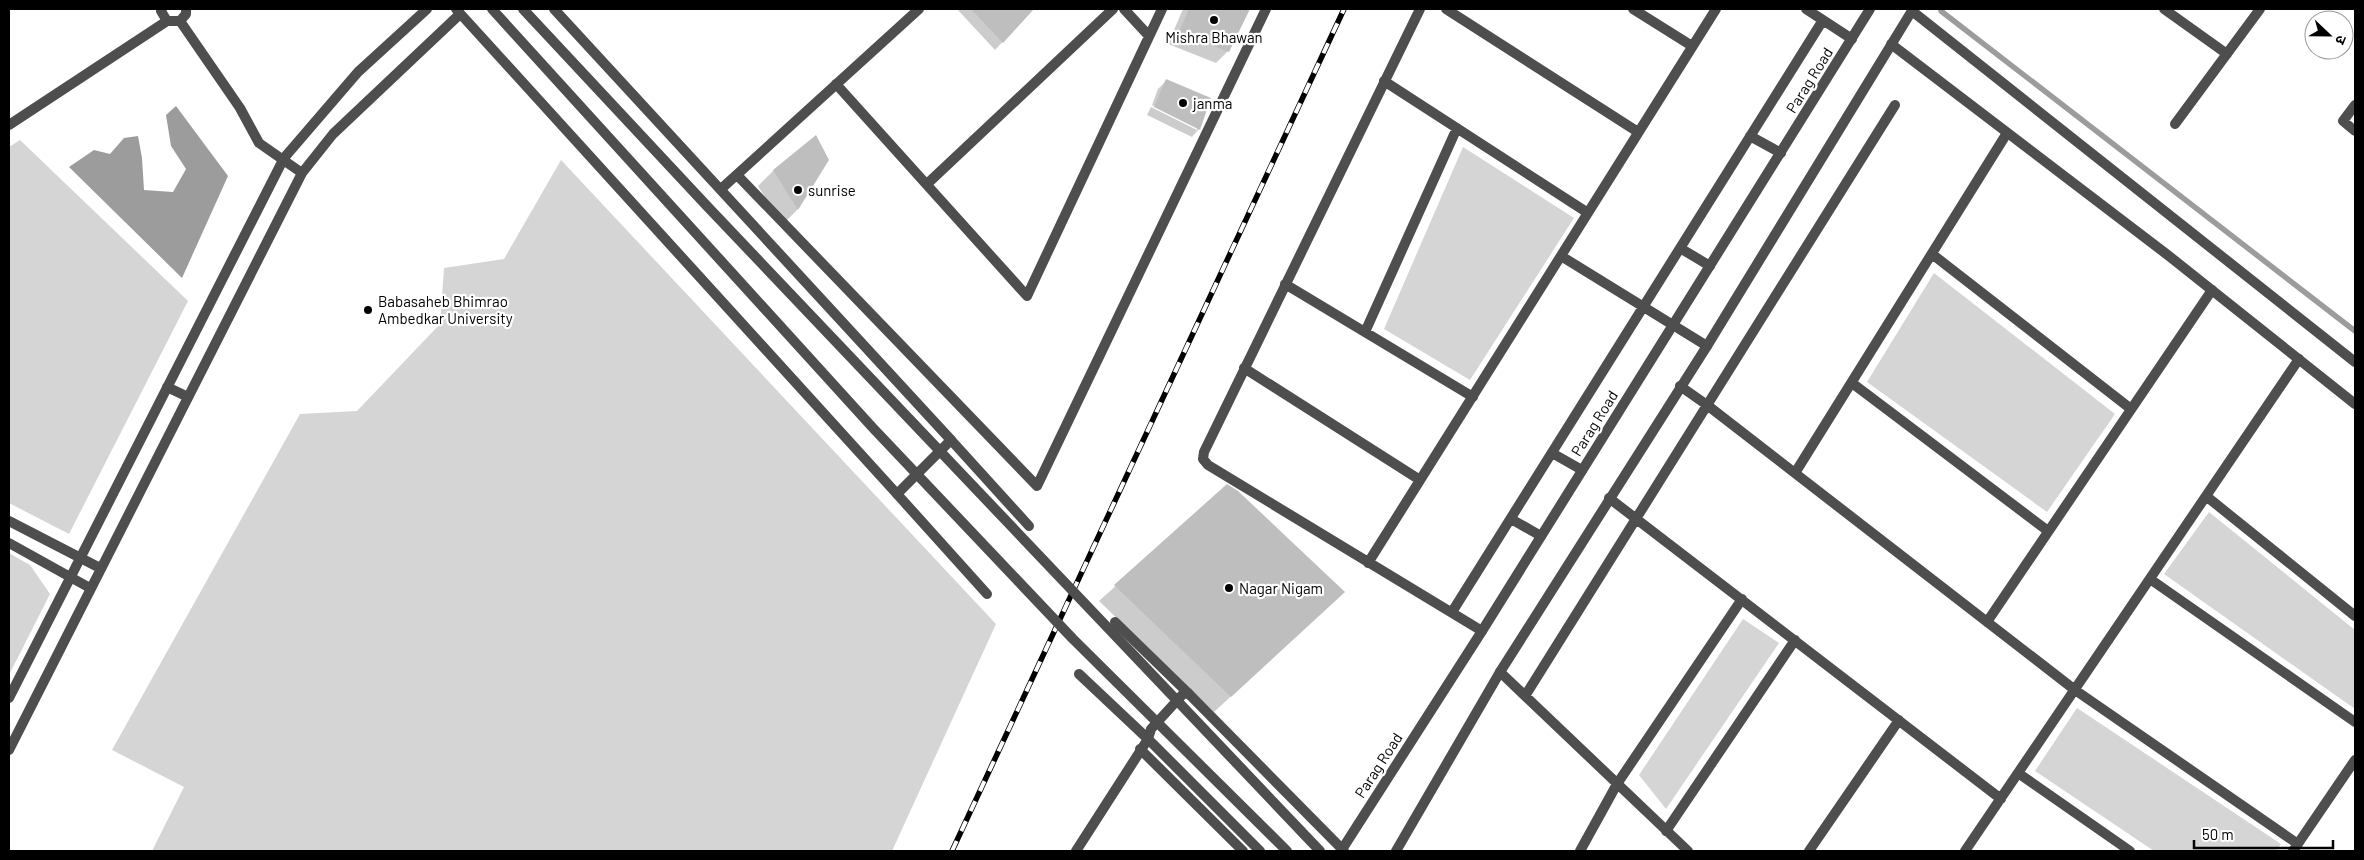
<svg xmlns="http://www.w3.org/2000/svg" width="2364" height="860" font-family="Barlow,'Noto Sans Devanagari',sans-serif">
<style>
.green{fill:#d5d5d5}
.water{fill:#9c9c9c}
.shadow{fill:#0003}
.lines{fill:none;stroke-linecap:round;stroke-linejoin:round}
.stream{stroke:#9c9c9c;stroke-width:5.5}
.building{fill:#bebebe}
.service{stroke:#4e4e4e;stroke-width:10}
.minor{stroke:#4e4e4e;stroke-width:10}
.tertiary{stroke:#4e4e4e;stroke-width:10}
.rail-casing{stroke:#000;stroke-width:5.5}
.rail{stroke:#fff;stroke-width:4;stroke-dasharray:11;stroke-linecap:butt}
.tertiary-bridge{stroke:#4e4e4e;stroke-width:10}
.poi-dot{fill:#000;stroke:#fff;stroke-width:2}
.labels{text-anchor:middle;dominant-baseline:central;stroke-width:4.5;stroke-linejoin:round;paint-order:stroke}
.poi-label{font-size:15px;fill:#000;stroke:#fff;text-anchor:start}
.street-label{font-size:15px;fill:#000;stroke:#fff}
</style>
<rect width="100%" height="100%" fill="#fff"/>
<path class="green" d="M20 140 188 301 69 534 9 503V147Z
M1463 147 1574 218 1470 380 1384 329Z
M561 160 996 624 892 851H152L184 787 112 750 300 414 357 411 440 324 444 268 504 259Z
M1934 273 2115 414 2047 512 1867 382Z
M2209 512 2355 630V709L2164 574Z
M9 553 30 565 50 594 9 675Z
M1743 619 1779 643 1666 809 1639 775Z
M2077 708 2281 844 2276 851H2154L2035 771Z"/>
<path class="water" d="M176 106 228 176 182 278 69 167 94 150 110 154 124 138 138 136 142 158 144 190 173 192 186 169 171 146 166 115Z"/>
<path class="shadow" d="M957 9H1033L995 50Z
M1183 9H1248L1228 51 1216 63 1168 44Z
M1166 81 1199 129 1192 137 1147 115 1151 107 1197 130V127L1152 105 1158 89Z
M815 137 827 160 797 210 782 225 758 186 773 171Z
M1227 486 1327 608 1214 712 1099 601Z"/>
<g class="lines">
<path class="stream" d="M1941 11 2355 331"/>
</g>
<path class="building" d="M971 9H1034L1003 43Z
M1189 9H1250L1229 52 1179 32Z
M1166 79 1211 98 1200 130 1154 107Z
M816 135 829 160 798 210 773 170Z
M1227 484 1238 491 1345 592 1231 697 1114 585Z"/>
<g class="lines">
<path class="service" d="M162 9 161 11 167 21H180L186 14V9
M180 21 240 108 259 143 302 173
M9 125 167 21
M167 387 188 397
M9 521 100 568
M9 543 90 588
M9 698 284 158 358 72 427 9
M9 750 302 173 333 134 460 14"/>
<path class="minor" d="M1124 9 1149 36
M1420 9 1204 452 1203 459 1208 465 1482 631
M1446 9 1638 132
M1633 9 1692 46
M1806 9 1852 39
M2164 9 2227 54
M1384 81 1588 213
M836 84 1027 296 1162 9
M2355 105 2343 121 2355 131
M2175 124 2260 9
M1750 136 1781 153
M738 176 1037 486 1266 9
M927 184 1113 9
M721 189 919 9
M1680 248 1710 266
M1932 254 2131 409
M1561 256 1707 346
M1285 284 1473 397
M1365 332 1457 128
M1244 368 1420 480
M1852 383 2048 531
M1680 386 1707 405 2075 690 2298 844
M951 440 1029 526
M1552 453 1582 470
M1795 473 2007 133
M897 494 987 594
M2206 496 2355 616
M1609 498 2001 799
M1511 519 1541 536
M1368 563 1716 9
M2150 579 2355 722
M1452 612 1823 20
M1115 622 1188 693
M1987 622 2212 290
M1500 672 1688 851
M1525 696 1895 105
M1140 749 1243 851
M2018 773 2130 851
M1666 831 1795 640
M1076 851 1148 739 1079 674
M1580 851 1617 784 1742 599
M1809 851 1899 720
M1965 851 2299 359
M2293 851 2355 760"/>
<path class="tertiary" d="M456 9 897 494 951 440 554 9
M1912 11 2355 362
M1891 44 2169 256 2355 404
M1260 851 1148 739 1151 729 1183 694 1188 693 1344 851
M1341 851 1482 631 1870 9
M1396 851 1500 672 1707 346 1913 9"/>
<defs>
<path id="rail" d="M952 851 1344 9"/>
</defs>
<use href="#rail" class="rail-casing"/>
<use href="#rail" class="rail"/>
<path class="tertiary-bridge" d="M492 9 873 428 1073 639 1287 851
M523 9 706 205 1320 851"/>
</g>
<g class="poi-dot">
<circle cx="1214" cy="20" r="5"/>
<circle cx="1183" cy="103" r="5"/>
<circle cx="798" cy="190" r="5"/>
<circle cx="368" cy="310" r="5"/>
<circle cx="1229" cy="588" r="5"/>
</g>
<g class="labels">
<g class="poi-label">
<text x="1214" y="37" text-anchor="middle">Mishra Bhawan</text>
<text x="1193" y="103">janma</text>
<text x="808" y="190">sunrise</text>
<text x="378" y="301">Babasaheb Bhimrao<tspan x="378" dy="17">Ambedkar University</tspan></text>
<text x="1239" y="588">Nagar Nigam</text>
</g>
<g class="street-label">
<text transform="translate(1809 80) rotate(-58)">Parag Road</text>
<text transform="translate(1594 423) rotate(-58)">Parag Road</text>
<text transform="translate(1378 765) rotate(-57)">Parag Road</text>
</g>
</g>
<rect width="2364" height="860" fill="none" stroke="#000000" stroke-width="20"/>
<g transform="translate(2329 35) rotate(112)"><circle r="24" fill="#ffffff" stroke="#999999"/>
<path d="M0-4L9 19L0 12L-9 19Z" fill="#000000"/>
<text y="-8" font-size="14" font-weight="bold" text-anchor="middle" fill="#000000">उ</text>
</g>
<path d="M2194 840v8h139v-8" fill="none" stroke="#000000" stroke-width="2.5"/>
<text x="2202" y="840" font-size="15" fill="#000000" stroke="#ffffff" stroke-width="4" paint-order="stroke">50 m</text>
</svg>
